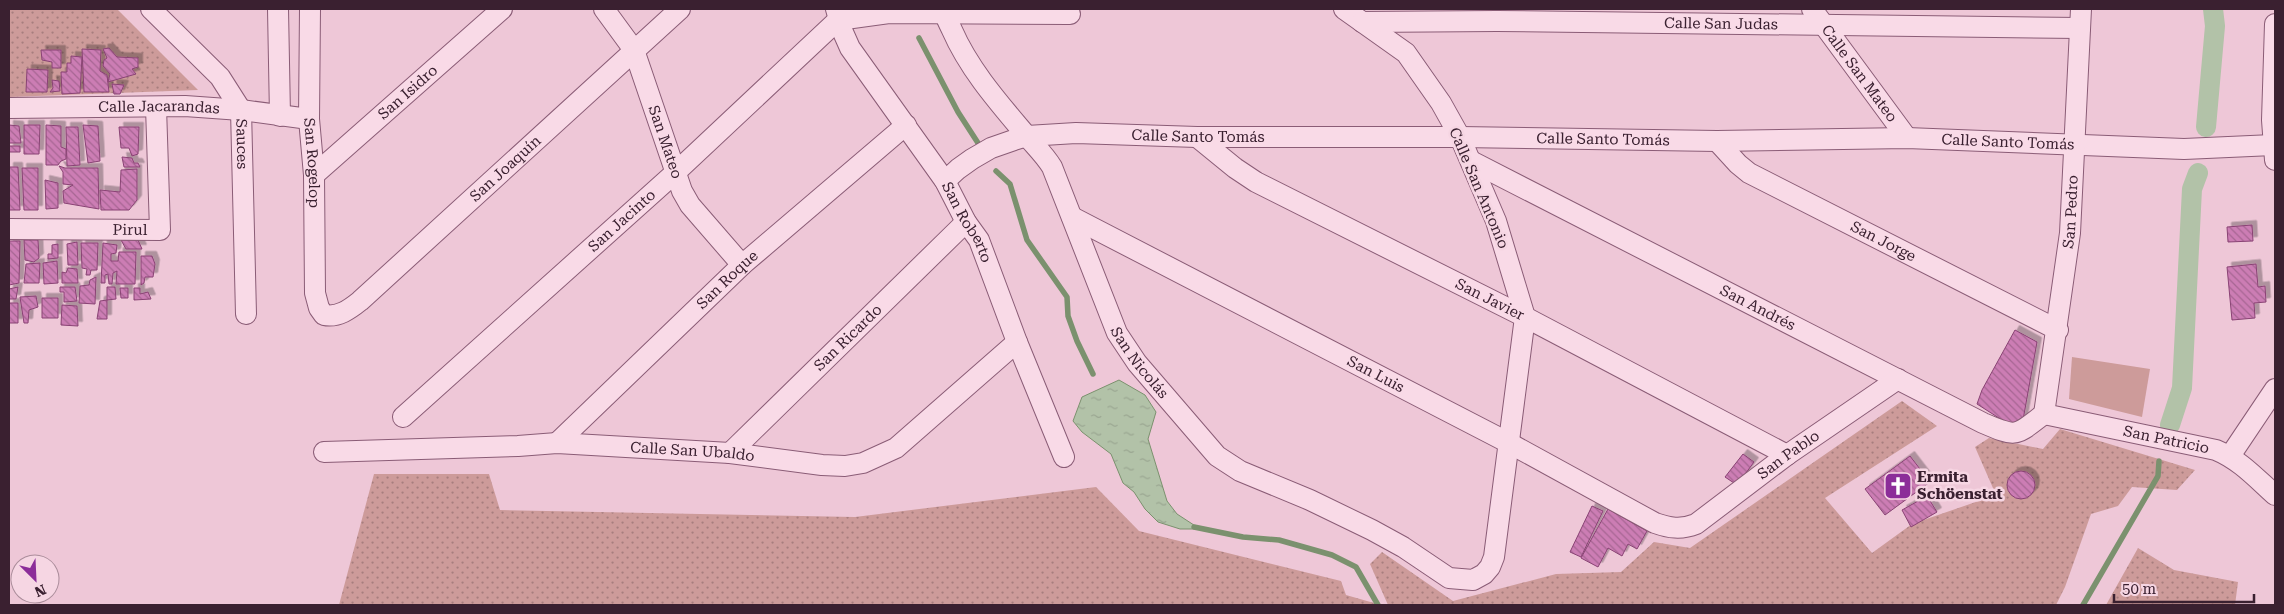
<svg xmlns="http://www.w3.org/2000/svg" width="2284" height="614" font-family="'Roboto Serif',serif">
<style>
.grass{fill:url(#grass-dots)}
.pitch{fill:#cd9b9a}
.water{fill:url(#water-ripples);stroke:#7b916e}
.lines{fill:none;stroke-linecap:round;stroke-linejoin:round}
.stream{stroke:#7b916e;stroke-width:5.5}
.canal{stroke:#b2c2a8;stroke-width:20}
.building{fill:url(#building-back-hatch);stroke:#894274;filter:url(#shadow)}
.minor-casing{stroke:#8a5c76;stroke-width:22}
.minor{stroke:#f9dae7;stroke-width:20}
.labels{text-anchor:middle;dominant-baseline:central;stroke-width:5;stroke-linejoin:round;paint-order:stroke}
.street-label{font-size:15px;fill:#3a2030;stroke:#f6d6e3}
.poi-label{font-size:15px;font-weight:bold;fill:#3a2030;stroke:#f6d6e3;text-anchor:start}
</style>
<defs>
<pattern id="grass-dots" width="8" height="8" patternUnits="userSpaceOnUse" patternTransform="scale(1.25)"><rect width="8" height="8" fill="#cd9b9a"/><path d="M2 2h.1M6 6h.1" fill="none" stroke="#a77e7e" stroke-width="1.8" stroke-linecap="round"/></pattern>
<pattern id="water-ripples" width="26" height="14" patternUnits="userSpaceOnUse" patternTransform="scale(1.25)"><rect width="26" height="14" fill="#b2c2a8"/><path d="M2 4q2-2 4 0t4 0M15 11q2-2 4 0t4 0" fill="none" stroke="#9aa691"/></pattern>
<pattern id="building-back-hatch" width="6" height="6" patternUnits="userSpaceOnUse" patternTransform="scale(1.25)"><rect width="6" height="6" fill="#cc7db4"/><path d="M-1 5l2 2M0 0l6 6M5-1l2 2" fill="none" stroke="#a76693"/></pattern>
<filter id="shadow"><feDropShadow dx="4.5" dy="-4.5" stdDeviation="0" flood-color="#0004"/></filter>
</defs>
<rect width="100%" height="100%" fill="#eec7d7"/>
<path class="grass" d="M9 9H117L198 90 9 97Z
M1902 401 1937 426 1825 498 1872 553 1912 524 1996 495 1975 447 1989 438 2043 449 2060 429 2195 470 2177 490 2132 487 2118 506 2091 514 2065 587 2056 605H1388L1370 564 1382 552 1453 601 1556 574 1621 572 1654 542 1690 548Z
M374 474H489L500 510 855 517 1096 487 1139 531 1341 581 1346 595 1381 605H339Z
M2138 548 2174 570 2238 582 2235 605H2106Z"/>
<path class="pitch" d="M2072 357 2150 369 2142 417 2069 399Z"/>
<path class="water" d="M1119 380 1145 395 1156 412 1148 439 1167 501 1177 514 1200 529H1180L1158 522 1145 509 1134 492 1123 483 1111 454 1082 432 1073 421 1082 397Z"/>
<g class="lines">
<path class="stream" d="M919 38 958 112 978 143
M996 171 1010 184 1027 240 1067 297 1068 316 1077 341 1093 374
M1194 527 1243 537 1279 540 1332 555 1356 567 1378 605
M2083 605 2158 476 2159 461"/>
<path class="canal" d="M2206 127 2215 26 2213 9
M2170 425 2182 388 2192 189 2198 173"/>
</g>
<path class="building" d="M109 48 117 57 138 58V67L132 69 136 74 108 82 110 74 103 66 104 60 107 58 103 49Z
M82 49 101 50 100 71 107 75 109 92H84Z
M41 50H61V68H52V62L42 60Z
M71 56 82 57 80 93 62 94 61 72H67V63H71Z
M27 69 48 70 47 92H26Z
M52 80 59 81 60 91 50 92 53 88Z
M112 84 124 85 120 94H114Z
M9 125 19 126 21 143H9Z
M24 125H40L39 154H24Z
M46 125 61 126V147L66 149V159L61 161 58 165H46Z
M83 125 98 126 100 161 88 163Z
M66 127H78L80 165 67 166Z
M119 127H139L138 154 132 156 129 148H121Z
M9 146H20V152H9Z
M122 157 132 158 134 163H138L140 167H124Z
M59 166 65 168H98L99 209 64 203 63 191 73 185 63 184V172Z
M9 167H18L20 210H9Z
M22 168H38V210H24Z
M137 169V200L129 210H101L100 190 120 192 121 170Z
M45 180 58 183V208L46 209Z
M2252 225 2253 241 2228 242 2227 227Z
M24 240H38L39 258 34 262 25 260Z
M121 240H138L142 249H126Z
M9 241H20L19 283 9 285Z
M77 242 78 265H68L67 244Z
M81 243H98L97 270H91L90 275H86L87 269 82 268Z
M103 243 117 245 116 253 111 254V261H118L119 252H136L135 284H116L117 271 113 273 112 284H109L108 274 105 275V283H101Z
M58 244V258L48 259V254H52V245Z
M141 256H152L155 264 153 277H145L144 283 141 285Z
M57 261 58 283 44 284 43 263Z
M40 263 39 283H24L26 264Z
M2256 264 2258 287 2265 286 2266 302 2254 303 2255 318 2232 320 2227 267Z
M68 268 77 269 78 283H62V272L66 273Z
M96 277 95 304 79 303 80 286 89 285 90 280Z
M18 287 16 299H9V289Z
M60 287H75L77 301 64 302V292H60Z
M107 287H115L116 299 107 300Z
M120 288H128V298H121Z
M134 288H140V294L148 292 151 299 134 300Z
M36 296 38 307 29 310 28 323H24L20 297Z
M42 298H58V318H42Z
M107 300V319H97L100 301Z
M9 303H18V323H9Z
M62 305 77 306 78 326 61 325Z
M2015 330 2037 342 2023 420 2013 427 1977 404 1982 390Z
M1743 454 1754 462 1737 485 1725 477Z
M1910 456 1930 482 1885 515 1865 489Z
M2007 485a14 14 0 1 1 28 0a14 14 0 1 1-28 0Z
M1927 496 1937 512 1911 527 1902 510Z
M1592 506 1603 511 1581 557 1570 552Z
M1608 509 1647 531 1637 549 1628 544 1622 556 1608 548 1598 567 1581 558Z"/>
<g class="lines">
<defs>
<g id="minor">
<path id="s1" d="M151 9 220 77 241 110 246 314"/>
<path d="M278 9 280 116"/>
<path id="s2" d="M310 9 309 119 314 175 315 293 319 308 324 315C338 318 350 309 360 301L680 9"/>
<path id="s3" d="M604 9 634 50 682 191 690 205 742 265"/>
<path id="s4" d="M836 9 842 30 850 48 945 181 966 222 979 240 1017 342 1064 457"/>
<path id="s5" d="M945 9C944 16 949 23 952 30 969 69 998 102 1025 134 1034 145 1044 154 1052 167L1117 333 1137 363 1217 456 1240 471 1310 500 1372 530 1403 547 1449 578 1473 580 1484 574 1490 567 1494 557 1525 317 1496 221 1460 137 1441 103 1406 53 1344 9"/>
<path id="s6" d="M1812 9 1907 138"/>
<path id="s7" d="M1362 22 1497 21 2080 28"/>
<path d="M2275 24 2272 120 2275 160"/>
<path id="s8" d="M9 108 185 106 241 110 309 119"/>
<path id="s9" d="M1197 137 1235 168 1256 182 1525 317 1787 455"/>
<path id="s10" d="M1717 141 1738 164 1749 173 2058 330"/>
<path id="s11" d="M1471 161 1983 423C2018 438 2015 436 2044 414"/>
<path id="s12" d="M314 175 502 9"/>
<path id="s13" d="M945 181 958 169 972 159 991 148 1014 140 1027 136 1076 133 1197 137H1460L1717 141 1907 138 2184 149 2273 145"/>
<path id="s14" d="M1072 217 1509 443 1655 523C1669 528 1681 530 1696 524L1787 455 1898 379"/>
<path id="s15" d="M9 229 160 230 156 107"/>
<path id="s16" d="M2044 414 2070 233 2081 9"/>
<path id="s17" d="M2044 414 2216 450C2240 460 2256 478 2275 495"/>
<path id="s18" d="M403 417 676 172 838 20 889 13 1070 14"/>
<path id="s19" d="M557 443 742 265 906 125"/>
<path id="s20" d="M324 452 518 446 557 443 730 453 822 465 845 466 863 463 896 448 1017 342"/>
<path id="s21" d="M730 453 966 222"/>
<path d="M2230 456 2275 389"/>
</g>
</defs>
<use href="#minor" class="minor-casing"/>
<use href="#minor" class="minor"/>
</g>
<defs>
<symbol id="church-square" viewBox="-11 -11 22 22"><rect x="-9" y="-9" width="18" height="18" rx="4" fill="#8c2d99" stroke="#f6d6e3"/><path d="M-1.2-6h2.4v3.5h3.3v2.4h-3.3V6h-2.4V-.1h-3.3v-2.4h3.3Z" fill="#fff"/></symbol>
</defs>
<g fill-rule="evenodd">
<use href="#church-square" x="1882" y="470" width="32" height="32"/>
</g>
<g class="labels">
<g class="street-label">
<text stroke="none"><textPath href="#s7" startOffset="359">Calle San Judas</textPath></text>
<text stroke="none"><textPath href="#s6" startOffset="80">Calle San Mateo</textPath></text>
<text stroke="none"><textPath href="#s12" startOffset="125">San Isidro</textPath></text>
<text stroke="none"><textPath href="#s8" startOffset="150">Calle Jacarandas</textPath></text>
<text stroke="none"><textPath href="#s13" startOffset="266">Calle Santo Tomás</textPath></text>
<text stroke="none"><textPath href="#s13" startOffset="671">Calle Santo Tomás</textPath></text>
<text stroke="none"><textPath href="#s3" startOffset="148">San Mateo</textPath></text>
<text stroke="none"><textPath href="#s13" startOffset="1076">Calle Santo Tomás</textPath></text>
<text stroke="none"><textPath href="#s1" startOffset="170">Sauces</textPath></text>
<text stroke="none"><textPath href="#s2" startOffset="154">San Rogelop</textPath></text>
<text stroke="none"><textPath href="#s2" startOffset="545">San Joaquín</textPath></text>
<text transform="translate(1479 188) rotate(67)">Calle San Antonio</text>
<text stroke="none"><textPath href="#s16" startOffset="204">San Pedro</textPath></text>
<text stroke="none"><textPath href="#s18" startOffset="294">San Jacinto</textPath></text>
<text stroke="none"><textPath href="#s4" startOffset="252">San Roberto</textPath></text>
<text stroke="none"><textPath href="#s15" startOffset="121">Pirul</textPath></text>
<text stroke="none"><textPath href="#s10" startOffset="196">San Jorge</textPath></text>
<text stroke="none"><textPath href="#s19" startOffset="236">San Roque</textPath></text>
<text stroke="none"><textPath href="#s9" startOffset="336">San Javier</textPath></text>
<text stroke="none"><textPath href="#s11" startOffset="322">San Andrés</textPath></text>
<text stroke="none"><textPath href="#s21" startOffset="165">San Ricardo</textPath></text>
<text stroke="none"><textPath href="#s5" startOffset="408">San Nicolás</textPath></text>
<text stroke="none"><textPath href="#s14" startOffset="342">San Luis</textPath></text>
<text stroke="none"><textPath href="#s17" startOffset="125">San Patricio</textPath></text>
<text stroke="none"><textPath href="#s20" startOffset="369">Calle San Ubaldo</textPath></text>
<text stroke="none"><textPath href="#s14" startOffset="816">San Pablo</textPath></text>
</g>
<g class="poi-label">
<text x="1917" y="477">Ermita<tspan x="1917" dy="17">Schöenstat</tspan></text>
</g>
</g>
<rect width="2284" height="614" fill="none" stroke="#3a2030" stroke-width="20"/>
<g transform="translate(35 579) rotate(156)"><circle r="24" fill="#f6d6e3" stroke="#ab8d9b"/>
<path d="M0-4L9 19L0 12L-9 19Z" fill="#8c2d99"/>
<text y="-8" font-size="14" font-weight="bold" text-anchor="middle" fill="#3a2030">N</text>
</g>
<path d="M2114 594v8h140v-8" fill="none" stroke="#3a2030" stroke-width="2.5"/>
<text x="2122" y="594" font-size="15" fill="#3a2030" stroke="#f6d6e3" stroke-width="4" paint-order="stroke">50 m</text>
</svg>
